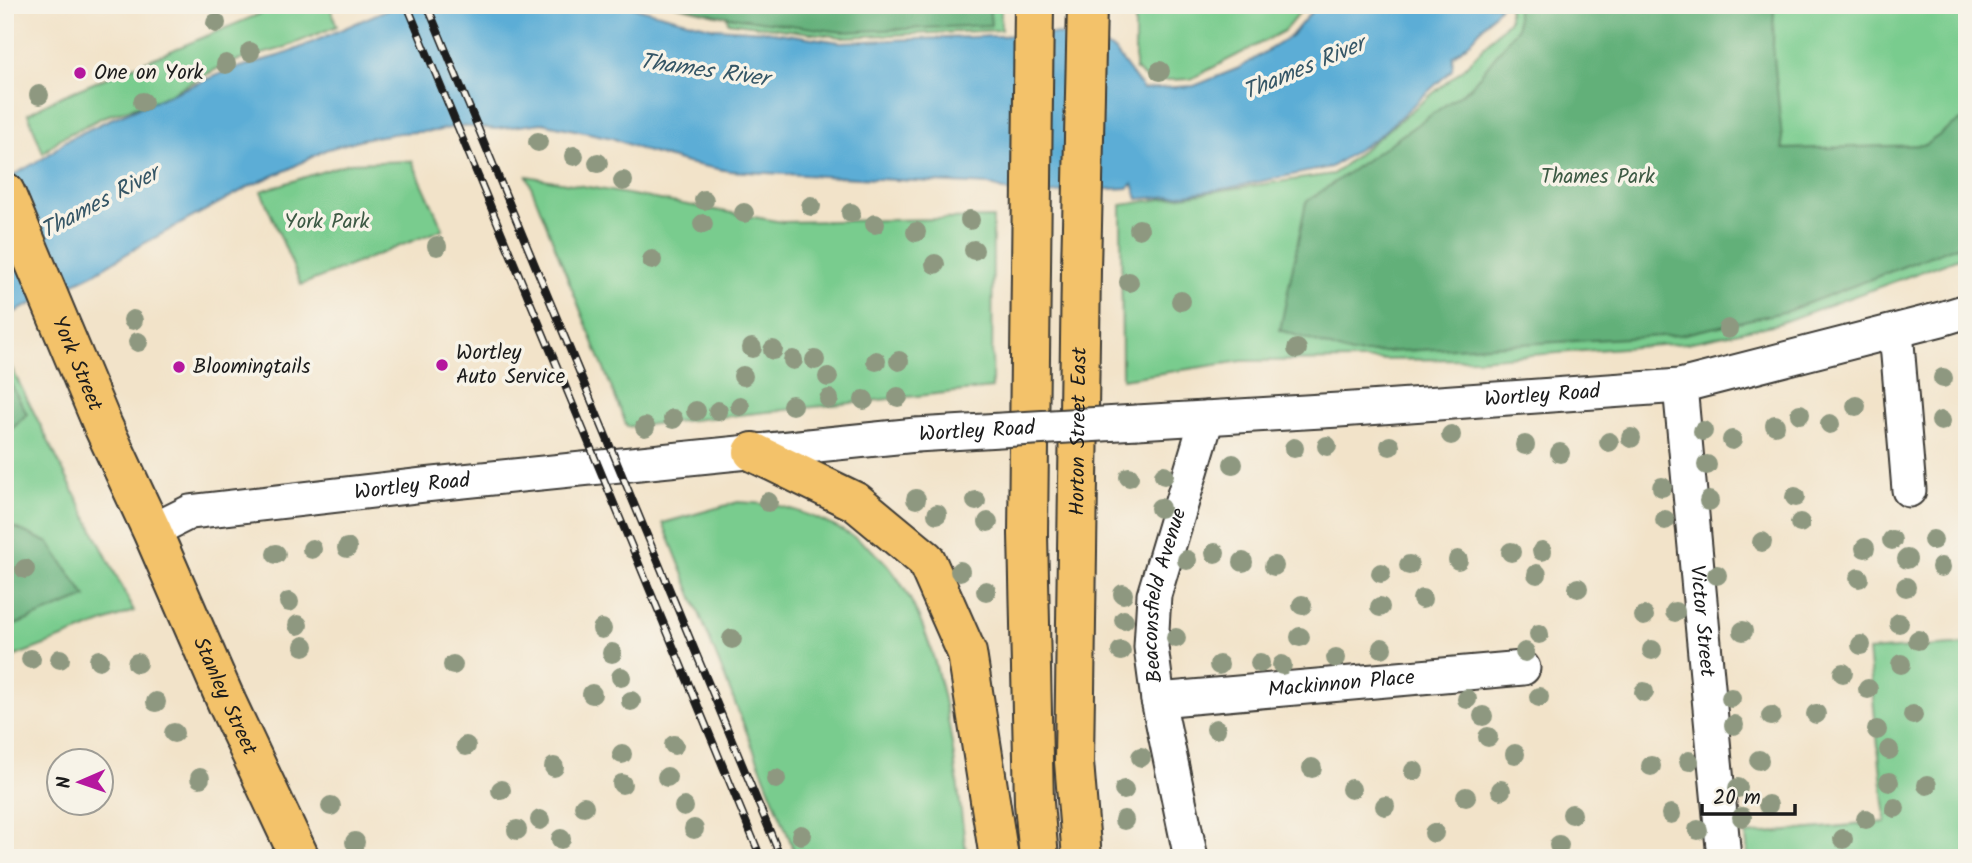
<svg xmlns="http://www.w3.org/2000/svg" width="1972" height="863" font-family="Kalam,sans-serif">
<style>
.green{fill:#79cc8e;stroke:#4a7455;stroke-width:2}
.forest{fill:#62b079;stroke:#3f664a;stroke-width:2}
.water{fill:#5badd6;stroke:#3c6479;stroke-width:2}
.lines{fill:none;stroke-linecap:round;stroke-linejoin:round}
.minor-casing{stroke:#3c3a36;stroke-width:37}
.major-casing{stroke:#3c3a36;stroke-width:42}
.minor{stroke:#fff;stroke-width:33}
.major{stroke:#f3c26a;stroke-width:38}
.rail-casing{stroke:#1c1c1c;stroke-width:8}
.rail{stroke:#f7f3e8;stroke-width:5;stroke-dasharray:16;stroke-linecap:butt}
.minor-bridge-casing{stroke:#3c3a36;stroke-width:37;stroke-linecap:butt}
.minor-bridge{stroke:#fff;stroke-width:33}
.tree{fill:#8e9880}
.poi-dot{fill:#b5179e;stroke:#f7f3e8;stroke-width:2.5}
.labels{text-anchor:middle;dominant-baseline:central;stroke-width:7;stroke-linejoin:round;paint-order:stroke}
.poi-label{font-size:21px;fill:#1c1c1c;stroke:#f7f3e8;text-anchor:start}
.park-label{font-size:21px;fill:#3d5a44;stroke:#f7f3e8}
.street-label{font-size:21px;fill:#1c1c1c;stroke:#f7f3e8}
.water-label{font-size:23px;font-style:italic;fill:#355666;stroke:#f7f3e8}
</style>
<rect width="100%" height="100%" fill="#f7f3e8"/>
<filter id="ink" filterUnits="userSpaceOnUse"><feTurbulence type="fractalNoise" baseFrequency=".0143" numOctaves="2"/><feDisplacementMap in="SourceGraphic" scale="14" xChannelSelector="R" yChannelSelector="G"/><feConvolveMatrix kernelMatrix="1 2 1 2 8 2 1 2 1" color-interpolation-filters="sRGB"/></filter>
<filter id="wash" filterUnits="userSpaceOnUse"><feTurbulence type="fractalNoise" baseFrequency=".00686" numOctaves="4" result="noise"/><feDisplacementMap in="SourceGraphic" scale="28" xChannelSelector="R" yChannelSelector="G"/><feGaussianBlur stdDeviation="1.57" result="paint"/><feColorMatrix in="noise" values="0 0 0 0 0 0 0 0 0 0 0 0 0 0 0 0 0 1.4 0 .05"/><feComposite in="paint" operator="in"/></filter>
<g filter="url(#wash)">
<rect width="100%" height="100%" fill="#f2e3c9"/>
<path class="green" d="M281 5H329L337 26 284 48 226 64 160 99 103 117 61 138 43 153 28 114 55 99Z
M725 5H1001V30L842 37 728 22Z
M1135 5H1306L1284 31 1191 79 1149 81 1135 69Z
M1509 5H1967V255L1777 324 1687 343 1478 359 1242 361 1122 379 1121 205 1333 174 1463 69 1509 20Z
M412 161 443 229 301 285 261 191 349 163Z
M527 176 782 222 993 218 992 388 627 427Z
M5 355 134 611 5 660Z
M738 502C752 503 767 503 780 506 818 516 865 537 890 568 948 641 954 767 967 858H797L663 523Z
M1967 644V858H1748L1746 835 1886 822 1868 651Z"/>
<path class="forest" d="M673 5H989L991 25 842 32 716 15Z
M1517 5H1774L1773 47 1783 149 1925 145 1967 116V242L1788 311 1680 335 1351 354 1280 330 1306 202 1471 87 1517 28Z
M5 373 27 414 5 436Z
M5 523 49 543 86 597 5 629Z"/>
<path class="water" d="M397 5H625L714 28 765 31 840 42 1053 34 1085 37 1114 50 1143 89 1194 86 1239 68 1291 36 1317 5H1501L1471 41 1453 56 1452 70 1380 135 1331 167 1228 188 1173 196 1138 199 1133 184 1128 188 1073 191 1022 197 989 185 729 171 687 163 645 151 612 138 542 123 496 129 459 126 436 131 399 133 362 139 325 150 289 169 252 185 143 244 93 274 5 317V180L47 156 65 141 106 121 227 71 288 53Z"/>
</g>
<g filter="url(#ink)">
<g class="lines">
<defs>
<g id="minor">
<path d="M1896 331 1909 490"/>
<path id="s1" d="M1680 386 1724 858"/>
<path id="s2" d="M1137 422 1339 410 1680 386 1941 319 1967 311"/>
<path id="s3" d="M152 531 190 512 424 485 916 435"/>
<path id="s4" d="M1158 700 1523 668"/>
<path id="s5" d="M1191 858 1158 700 1151 647 1154 595 1207 418"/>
</g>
<g id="major">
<path d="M1034 5 1028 534 1034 803 1039 858"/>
<path id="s6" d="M5 192 103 426 152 531 227 703 300 858"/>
<path d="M753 452 856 502 926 560 967 653 999 858"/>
<path id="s7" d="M1082 858 1074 762 1081 270 1087 5"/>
</g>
</defs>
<use href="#minor" class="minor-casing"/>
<use href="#major" class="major-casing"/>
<use href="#minor" class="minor"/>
<use href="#major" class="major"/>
<defs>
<path id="rail" d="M407 5 761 858
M427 5 781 858"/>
</defs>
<use href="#rail" class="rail-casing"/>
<use href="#rail" class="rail"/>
<defs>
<g id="minor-bridge">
<path id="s8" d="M916 435 1137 422"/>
</g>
</defs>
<use href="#minor-bridge" class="minor-bridge-casing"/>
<use href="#minor-bridge" class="minor-bridge"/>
</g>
<g class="tree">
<circle cx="216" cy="23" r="10"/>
<circle cx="250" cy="52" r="10"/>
<circle cx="226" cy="64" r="10"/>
<circle cx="1160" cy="71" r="10"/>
<circle cx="39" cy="95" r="10"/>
<circle cx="143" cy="102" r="10"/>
<circle cx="538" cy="142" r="10"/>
<circle cx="574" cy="156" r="10"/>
<circle cx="598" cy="163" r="10"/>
<circle cx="623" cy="181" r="10"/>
<circle cx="704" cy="200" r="10"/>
<circle cx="811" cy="206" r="10"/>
<circle cx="744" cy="213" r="10"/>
<circle cx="851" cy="213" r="10"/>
<circle cx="970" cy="220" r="10"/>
<circle cx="703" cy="224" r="10"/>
<circle cx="875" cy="224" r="10"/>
<circle cx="1139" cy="229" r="10"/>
<circle cx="916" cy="232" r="10"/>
<circle cx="437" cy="246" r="10"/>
<circle cx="974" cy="250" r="10"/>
<circle cx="652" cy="260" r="10"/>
<circle cx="935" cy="264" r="10"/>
<circle cx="1129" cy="282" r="10"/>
<circle cx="1181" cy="301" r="10"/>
<circle cx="133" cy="320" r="10"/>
<circle cx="1728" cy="329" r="10"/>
<circle cx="138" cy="342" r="10"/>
<circle cx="752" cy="348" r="10"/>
<circle cx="1297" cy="349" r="10"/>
<circle cx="773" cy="350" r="10"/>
<circle cx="793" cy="360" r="10"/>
<circle cx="815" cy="360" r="10"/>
<circle cx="876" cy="361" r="10"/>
<circle cx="899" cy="361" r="10"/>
<circle cx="743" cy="376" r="10"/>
<circle cx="828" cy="377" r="10"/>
<circle cx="1943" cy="378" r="10"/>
<circle cx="898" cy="397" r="10"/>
<circle cx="829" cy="399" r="10"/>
<circle cx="864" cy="400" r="10"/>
<circle cx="792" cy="405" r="10"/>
<circle cx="740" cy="406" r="10"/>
<circle cx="1856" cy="406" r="10"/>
<circle cx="696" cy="411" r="10"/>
<circle cx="718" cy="411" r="10"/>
<circle cx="1800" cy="414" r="10"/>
<circle cx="673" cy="419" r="10"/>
<circle cx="1941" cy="421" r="10"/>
<circle cx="1830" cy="424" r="10"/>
<circle cx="1775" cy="425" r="10"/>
<circle cx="645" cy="427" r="10"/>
<circle cx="1703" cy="431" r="10"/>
<circle cx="1451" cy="435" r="10"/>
<circle cx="1631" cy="438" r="10"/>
<circle cx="1732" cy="440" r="10"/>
<circle cx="1609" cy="442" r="10"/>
<circle cx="1525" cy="445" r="10"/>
<circle cx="1327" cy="446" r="10"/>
<circle cx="1390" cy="446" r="10"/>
<circle cx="1294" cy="448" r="10"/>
<circle cx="1560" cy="453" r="10"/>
<circle cx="1233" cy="464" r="10"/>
<circle cx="1707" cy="465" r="10"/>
<circle cx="1164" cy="475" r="10"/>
<circle cx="1129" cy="477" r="10"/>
<circle cx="1662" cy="487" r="10"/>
<circle cx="1795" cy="497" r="10"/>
<circle cx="916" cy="499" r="10"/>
<circle cx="976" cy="501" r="10"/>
<circle cx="1709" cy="501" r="10"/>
<circle cx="768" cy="502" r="10"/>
<circle cx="1160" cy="508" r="10"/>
<circle cx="937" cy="514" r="10"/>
<circle cx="1665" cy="520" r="10"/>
<circle cx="988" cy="522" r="10"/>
<circle cx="1800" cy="523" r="10"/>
<circle cx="1892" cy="540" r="10"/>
<circle cx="1933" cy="540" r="10"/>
<circle cx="1762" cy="542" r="10"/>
<circle cx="347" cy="548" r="10"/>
<circle cx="1865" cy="548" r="10"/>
<circle cx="312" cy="549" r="10"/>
<circle cx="1542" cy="551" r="10"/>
<circle cx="1511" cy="552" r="10"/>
<circle cx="1215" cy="553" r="10"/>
<circle cx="276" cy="554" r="10"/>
<circle cx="1907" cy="559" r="10"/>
<circle cx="1187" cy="560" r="10"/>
<circle cx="1458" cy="560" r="10"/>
<circle cx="1243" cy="562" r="10"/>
<circle cx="1409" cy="565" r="10"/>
<circle cx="1274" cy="566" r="10"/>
<circle cx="1941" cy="567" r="10"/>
<circle cx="25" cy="569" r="10"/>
<circle cx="960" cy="571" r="10"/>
<circle cx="1381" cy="573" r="10"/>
<circle cx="1537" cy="574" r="10"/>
<circle cx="1717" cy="575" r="10"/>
<circle cx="1859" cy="578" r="10"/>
<circle cx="1906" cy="587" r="10"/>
<circle cx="1578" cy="588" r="10"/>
<circle cx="986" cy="591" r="10"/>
<circle cx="1123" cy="594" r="10"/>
<circle cx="1422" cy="599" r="10"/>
<circle cx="289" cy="602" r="10"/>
<circle cx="1302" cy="605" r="10"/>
<circle cx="1380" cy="607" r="10"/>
<circle cx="1675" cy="612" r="10"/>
<circle cx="1644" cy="616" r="10"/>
<circle cx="1124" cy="620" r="10"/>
<circle cx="1899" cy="623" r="10"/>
<circle cx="298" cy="625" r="10"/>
<circle cx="602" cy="629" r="10"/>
<circle cx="1743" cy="631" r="10"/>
<circle cx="1539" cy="634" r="10"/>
<circle cx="1300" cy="637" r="10"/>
<circle cx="1176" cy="638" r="10"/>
<circle cx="732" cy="639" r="10"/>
<circle cx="1918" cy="640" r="10"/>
<circle cx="1861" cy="645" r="10"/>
<circle cx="304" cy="646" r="10"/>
<circle cx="1382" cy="648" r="10"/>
<circle cx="1652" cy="650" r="10"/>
<circle cx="1121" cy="651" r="10"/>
<circle cx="1525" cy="652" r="10"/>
<circle cx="612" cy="653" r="10"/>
<circle cx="1336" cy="658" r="10"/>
<circle cx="31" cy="659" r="10"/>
<circle cx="60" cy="659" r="10"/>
<circle cx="99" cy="660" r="10"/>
<circle cx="137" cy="663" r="10"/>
<circle cx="1260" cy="663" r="10"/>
<circle cx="1901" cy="664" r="10"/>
<circle cx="453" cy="665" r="10"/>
<circle cx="1219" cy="665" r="10"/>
<circle cx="1282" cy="665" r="10"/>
<circle cx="1843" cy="673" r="10"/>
<circle cx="621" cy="677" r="10"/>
<circle cx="1868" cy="689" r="10"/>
<circle cx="1644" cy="692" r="10"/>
<circle cx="592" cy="694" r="10"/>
<circle cx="1539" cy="697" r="10"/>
<circle cx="1731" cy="698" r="10"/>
<circle cx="1467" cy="699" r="10"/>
<circle cx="631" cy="701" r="10"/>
<circle cx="156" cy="702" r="10"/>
<circle cx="1816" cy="714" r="10"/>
<circle cx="1913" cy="715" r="10"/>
<circle cx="1483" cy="716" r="10"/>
<circle cx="1771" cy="716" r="10"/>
<circle cx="1734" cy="725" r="10"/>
<circle cx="1216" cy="729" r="10"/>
<circle cx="1877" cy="730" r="10"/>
<circle cx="174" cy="733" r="10"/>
<circle cx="1488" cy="737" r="10"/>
<circle cx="674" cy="745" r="10"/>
<circle cx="466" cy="746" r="10"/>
<circle cx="1889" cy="750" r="10"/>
<circle cx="622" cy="754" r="10"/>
<circle cx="1515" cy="754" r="10"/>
<circle cx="1141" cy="757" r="10"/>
<circle cx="1759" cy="760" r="10"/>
<circle cx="1689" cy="761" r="10"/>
<circle cx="1651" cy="766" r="10"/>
<circle cx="554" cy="767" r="10"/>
<circle cx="1312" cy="768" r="10"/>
<circle cx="1414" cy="771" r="10"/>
<circle cx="667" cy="777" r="10"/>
<circle cx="200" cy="778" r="10"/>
<circle cx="776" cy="779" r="10"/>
<circle cx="1889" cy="782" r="10"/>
<circle cx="622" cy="784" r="10"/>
<circle cx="1927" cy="785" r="10"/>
<circle cx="1738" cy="788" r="10"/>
<circle cx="1351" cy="789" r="10"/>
<circle cx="501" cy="790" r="10"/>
<circle cx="1124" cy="790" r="10"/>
<circle cx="1501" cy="790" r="10"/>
<circle cx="1466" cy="797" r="10"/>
<circle cx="1768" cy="805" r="10"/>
<circle cx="331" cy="806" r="10"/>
<circle cx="584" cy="806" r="10"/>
<circle cx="1385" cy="806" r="10"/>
<circle cx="684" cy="807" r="10"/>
<circle cx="1895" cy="808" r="10"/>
<circle cx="1572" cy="814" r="10"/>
<circle cx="1671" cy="814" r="10"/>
<circle cx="1742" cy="817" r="10"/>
<circle cx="1866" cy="819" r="10"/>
<circle cx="540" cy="820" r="10"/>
<circle cx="1124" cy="820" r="10"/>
<circle cx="694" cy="829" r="10"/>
<circle cx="517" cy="830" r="10"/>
<circle cx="1698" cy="830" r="10"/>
<circle cx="1434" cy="833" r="10"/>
<circle cx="801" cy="835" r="10"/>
<circle cx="561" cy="839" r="10"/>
<circle cx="1843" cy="839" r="10"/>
<circle cx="355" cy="842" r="10"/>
<circle cx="1559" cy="845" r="10"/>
</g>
</g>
<g class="poi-dot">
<circle cx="80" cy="73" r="7"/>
<circle cx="442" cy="365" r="7"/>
<circle cx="179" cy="367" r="7"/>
</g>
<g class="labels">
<g class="poi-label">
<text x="94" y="73">One on York</text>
<text x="456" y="353">Wortley<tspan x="456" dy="24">Auto Service</tspan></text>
<text x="193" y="367">Bloomingtails</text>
</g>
<g class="park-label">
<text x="1598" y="177">Thames Park</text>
<text x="327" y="222">York Park</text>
</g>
<g class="street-label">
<text stroke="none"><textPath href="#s6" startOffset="186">York Street</textPath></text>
<text stroke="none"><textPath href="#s2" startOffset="406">Wortley Road</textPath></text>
<text stroke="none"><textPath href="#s8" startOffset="61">Wortley Road</textPath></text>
<text stroke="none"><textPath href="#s7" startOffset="427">Horton Street East</textPath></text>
<text stroke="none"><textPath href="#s3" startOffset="266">Wortley Road</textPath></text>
<text stroke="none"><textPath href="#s5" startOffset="268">Beaconsfield Avenue</textPath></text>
<text stroke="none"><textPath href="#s1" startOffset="236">Victor Street</textPath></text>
<text stroke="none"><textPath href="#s4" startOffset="184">Mackinnon Place</textPath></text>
<text stroke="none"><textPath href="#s6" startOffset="550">Stanley Street</textPath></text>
</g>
<g class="water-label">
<text transform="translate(1304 69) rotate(-23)">Thames River</text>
<text transform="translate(704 71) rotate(8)">Thames River</text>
<text transform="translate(100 203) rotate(-28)">Thames River</text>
</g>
</g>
<rect width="1972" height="863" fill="none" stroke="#f7f3e8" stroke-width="28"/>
<g transform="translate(80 782) rotate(268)"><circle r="33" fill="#f7f3e8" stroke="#9f9d96" stroke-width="2"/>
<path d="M0-5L12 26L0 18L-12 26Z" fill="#b5179e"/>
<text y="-10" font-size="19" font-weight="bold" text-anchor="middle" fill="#1c1c1c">N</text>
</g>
<path d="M1702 804v10h93v-10" fill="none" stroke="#1c1c1c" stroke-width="3.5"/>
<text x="1713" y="804" font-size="21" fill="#1c1c1c" stroke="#f7f3e8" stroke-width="5" paint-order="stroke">20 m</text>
</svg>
